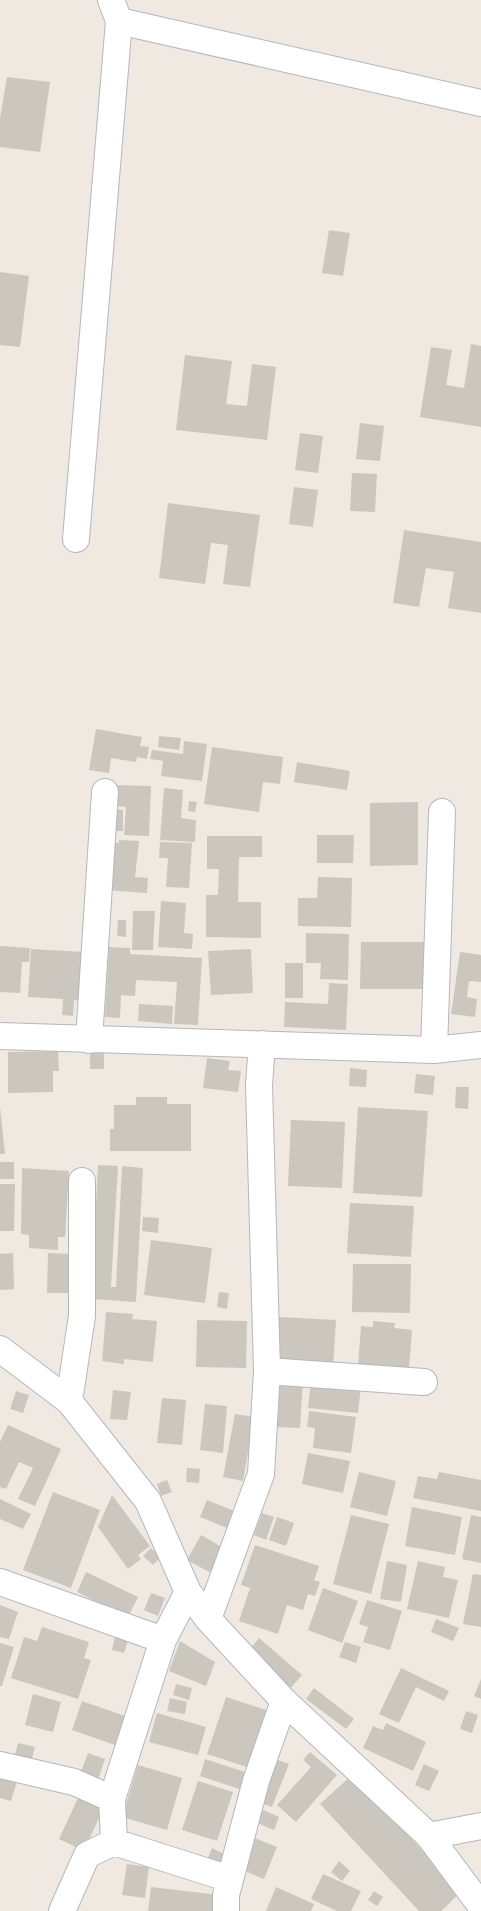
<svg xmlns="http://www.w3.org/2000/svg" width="481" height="1911" font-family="'Asap Condensed',sans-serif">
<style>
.building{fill:#cbc7bf}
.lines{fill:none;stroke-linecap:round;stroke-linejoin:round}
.street-casing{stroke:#b4b7c1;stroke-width:28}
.street{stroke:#fff;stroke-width:26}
</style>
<rect width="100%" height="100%" fill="#efe9e1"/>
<path class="building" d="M7 77 50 82 40 152 0 147V118Z
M329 230 350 233 343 276 322 273Z
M0 272 29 276 20 347 0 345Z
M471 344 481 346V427L420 417 431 347 452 350 446 385 464 388Z
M185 355 232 361 226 404 247 406 252 364 276 367 267 440 176 430Z
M360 423 384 426 380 461 356 459Z
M300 433 323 436 318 473 295 470Z
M352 473 377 474 375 512 350 511Z
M294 487 318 490 313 527 289 524Z
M168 503 260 515 250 587 223 584 228 545 211 543 205 584 159 578Z
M404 530 481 542V613L448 608 454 572 426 568 419 607 393 603Z
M96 729 142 737 140 746 149 747 147 759 137 757 136 762 111 758 109 773 89 770Z
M159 736 181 738 179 750 158 747Z
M184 741 207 744 202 781 161 776 163 761 150 759 152 750 183 754Z
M212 747 283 757 280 784 263 782 259 812 204 804Z
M297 762 350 771 347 790 294 782Z
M113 785 151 786 149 836 124 835 126 807 112 806Z
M164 788 183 790 181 818 196 820 195 842 160 840Z
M189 801 197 802 195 812 188 811Z
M418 802V865L370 866V803Z
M114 809 123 810V831H113Z
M317 835H354L353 863H317Z
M207 836H262V857H239L238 902H261V938L206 937V895H218L219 869H207Z
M119 840 139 841 135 877 148 878 147 893 106 890 109 843H119Z
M160 842 192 843 189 888 166 887 168 858H159Z
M318 877 352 878 351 927 298 926V898H317Z
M161 901 186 903 184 933 193 934 192 949 158 947Z
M133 911H155L153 950H132Z
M118 920H126V937L117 936Z
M306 933 349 934 348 980 320 979 321 963H306Z
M361 942H426V989H360Z
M0 946 30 948 29 962H22L20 993 0 992Z
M109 947 130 948V954L202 958 198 1025 174 1024 177 982 136 980 135 996 121 995 120 1018 105 1017Z
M31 949 84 952 81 1001 74 1000 73 1016 62 1015 63 999 28 997Z
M251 949 253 993 211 995 208 951Z
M460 952 481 955V982L469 981 467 997 477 999 475 1017 451 1014Z
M285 963H303V998H285Z
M329 983 348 984 346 1030 284 1027 285 1002 328 1004Z
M139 1004 173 1006 172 1024 138 1021Z
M90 1047H104V1069H90Z
M58 1051 59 1071H53V1092L8 1093V1052Z
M207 1058 230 1061 228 1070 241 1071 238 1092 203 1088Z
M350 1068 367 1070 366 1087 349 1086Z
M416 1074 435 1076 433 1095 414 1093Z
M456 1087H469L468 1109 455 1108Z
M136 1097H167V1104H191V1151H110V1129H114V1105H136Z
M0 1107 5 1154H0Z
M358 1107 428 1111 422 1197 353 1193Z
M291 1120 345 1122 342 1188 288 1186Z
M0 1162H14V1179H0Z
M98 1165 118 1166 111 1287H116L122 1166 143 1168 136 1302 91 1299Z
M22 1168 69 1171 65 1237H58V1250L29 1248V1235L21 1234Z
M0 1184H15L14 1231H0Z
M350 1203 414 1206 411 1257 347 1253Z
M143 1217 159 1218 158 1233 142 1231Z
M151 1240 212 1248 205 1303 144 1295Z
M13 1253 14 1289 0 1290V1254Z
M48 1253 72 1254 71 1293H47Z
M353 1264H411L410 1313 352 1312Z
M219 1292 229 1293 227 1309 217 1307Z
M106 1312 133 1314 132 1319 157 1321 153 1362 124 1359V1364L102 1361Z
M279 1317 336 1320 333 1366 277 1363Z
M197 1320 247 1321 246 1368 196 1367Z
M373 1321 395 1323 394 1328 412 1330 409 1369 358 1365 361 1326 373 1327Z
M278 1380 303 1381 300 1428 276 1427Z
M311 1380 361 1386 358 1413 308 1408Z
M113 1390 131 1392 127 1420 110 1419Z
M16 1391 29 1395 23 1413 10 1409Z
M162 1398 186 1400 182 1445 157 1443Z
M205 1404 227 1406 223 1453 200 1450Z
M309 1411 356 1417 351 1453 313 1448 315 1428 307 1427Z
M235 1414 254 1417 243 1481 223 1477Z
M8 1425 61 1449 35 1506 18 1499 33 1468 19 1462 6 1489 0 1487V1442Z
M308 1453 350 1461 343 1493 302 1484Z
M187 1468 200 1469 199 1483 186 1482Z
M359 1472 396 1481 387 1516 350 1507Z
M439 1472 481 1480V1511L413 1498 418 1476 437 1479Z
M167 1480 172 1492 161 1496 157 1484Z
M53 1492 100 1510 71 1588 23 1570Z
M112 1495 150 1546 138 1555 141 1559 128 1569 98 1527Z
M0 1499 31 1514 23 1529 0 1519Z
M207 1500 234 1511 227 1528 200 1517Z
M412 1507 462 1517 455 1555 405 1546Z
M262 1513 274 1517 266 1540 254 1535Z
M351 1515 389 1524 371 1594 333 1584Z
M471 1515 481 1517V1563L462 1559Z
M277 1517 294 1523 286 1546 269 1540Z
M201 1535 227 1550 213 1574 187 1560Z
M255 1545 319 1566 314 1580 320 1582 315 1596 308 1594 303 1610 287 1605 278 1634 239 1621 250 1588 241 1585Z
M151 1548 161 1557 153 1565 143 1556Z
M387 1561 407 1565 401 1602 380 1599Z
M418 1561 445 1567 443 1577 458 1580 449 1618 407 1609Z
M86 1572 138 1597 128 1617 77 1592Z
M473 1574 481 1575V1627L463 1624Z
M323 1588 358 1601 342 1643 308 1630Z
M151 1593 165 1598 158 1616 144 1610Z
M367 1600 402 1611 390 1650 363 1642 368 1627 359 1624Z
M0 1605 18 1612 9 1639 0 1637Z
M436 1619 459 1628 453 1641 431 1632Z
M42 1627 89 1642 84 1658 91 1660 78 1699 11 1678 24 1637 37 1641Z
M115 1637 128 1640 124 1653 112 1650Z
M259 1638 302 1675 289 1690 246 1654Z
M180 1641 215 1662 206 1686 169 1671Z
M345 1642 361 1647 356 1663 339 1657Z
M0 1643 14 1647 2 1686H0Z
M401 1668 449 1691 444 1701 416 1687 399 1723 379 1714Z
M481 1679V1699L474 1696Z
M176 1684 192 1688 189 1700 173 1695Z
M314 1688 354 1719 346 1729 306 1699Z
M33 1694 61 1702 53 1732 25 1725Z
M226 1697 269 1711 250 1768 207 1754Z
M170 1698 187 1702 185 1714 167 1711Z
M82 1701 128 1717 118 1746 72 1730Z
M466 1711 478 1715 472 1733 460 1729Z
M157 1713 206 1727 198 1755 149 1742Z
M386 1723 426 1742 413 1771 363 1748 373 1726 383 1730Z
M18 1743 35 1747 31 1762 14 1758Z
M310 1752 337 1775 296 1822 277 1805 311 1767 303 1760Z
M88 1753 105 1759 98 1780 80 1774Z
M205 1759 254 1775 248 1792 200 1776Z
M275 1759 289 1764 272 1807 258 1802Z
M424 1764 439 1771 429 1791 415 1785Z
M138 1765 182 1778 167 1830 122 1817Z
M352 1775 461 1892 441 1911H419L320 1804Z
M0 1776 17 1781 11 1801 0 1798Z
M198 1781 233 1792 217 1841 182 1830Z
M78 1798 103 1809 84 1851 59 1839Z
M263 1810 279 1817 274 1830 257 1823Z
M252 1837 277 1847 264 1879 239 1869Z
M212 1848 227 1855 223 1864 208 1858Z
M339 1861 350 1871 342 1881 331 1872Z
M127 1864 149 1867 145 1898 122 1895Z
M323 1874 361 1891 351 1911H337L311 1899Z
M151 1887 219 1895 217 1911H148Z
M276 1887 314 1904 311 1911H266Z
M374 1891 383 1897 377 1906 368 1900Z"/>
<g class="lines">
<defs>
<path id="street" d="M119 21 481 103
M76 539 119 21 111 0
M0 1036 434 1050 481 1045
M89 1040 105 792
M434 1050 442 812
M0 1349 69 1401 148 1501 188 1592 208 1619 284 1701 429 1836 481 1906
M267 1371 424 1382
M69 1401 82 1316V1181
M0 1582 163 1640
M208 1619 261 1474 267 1371 259 1085 262 1044
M0 1765 74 1782 112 1799 163 1640 188 1592
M429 1836 481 1826
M114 1842 230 1879
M62 1911 87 1855 114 1842 112 1799
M226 1911V1895L256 1781 284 1701"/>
</defs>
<use href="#street" class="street-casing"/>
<use href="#street" class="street"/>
</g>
</svg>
